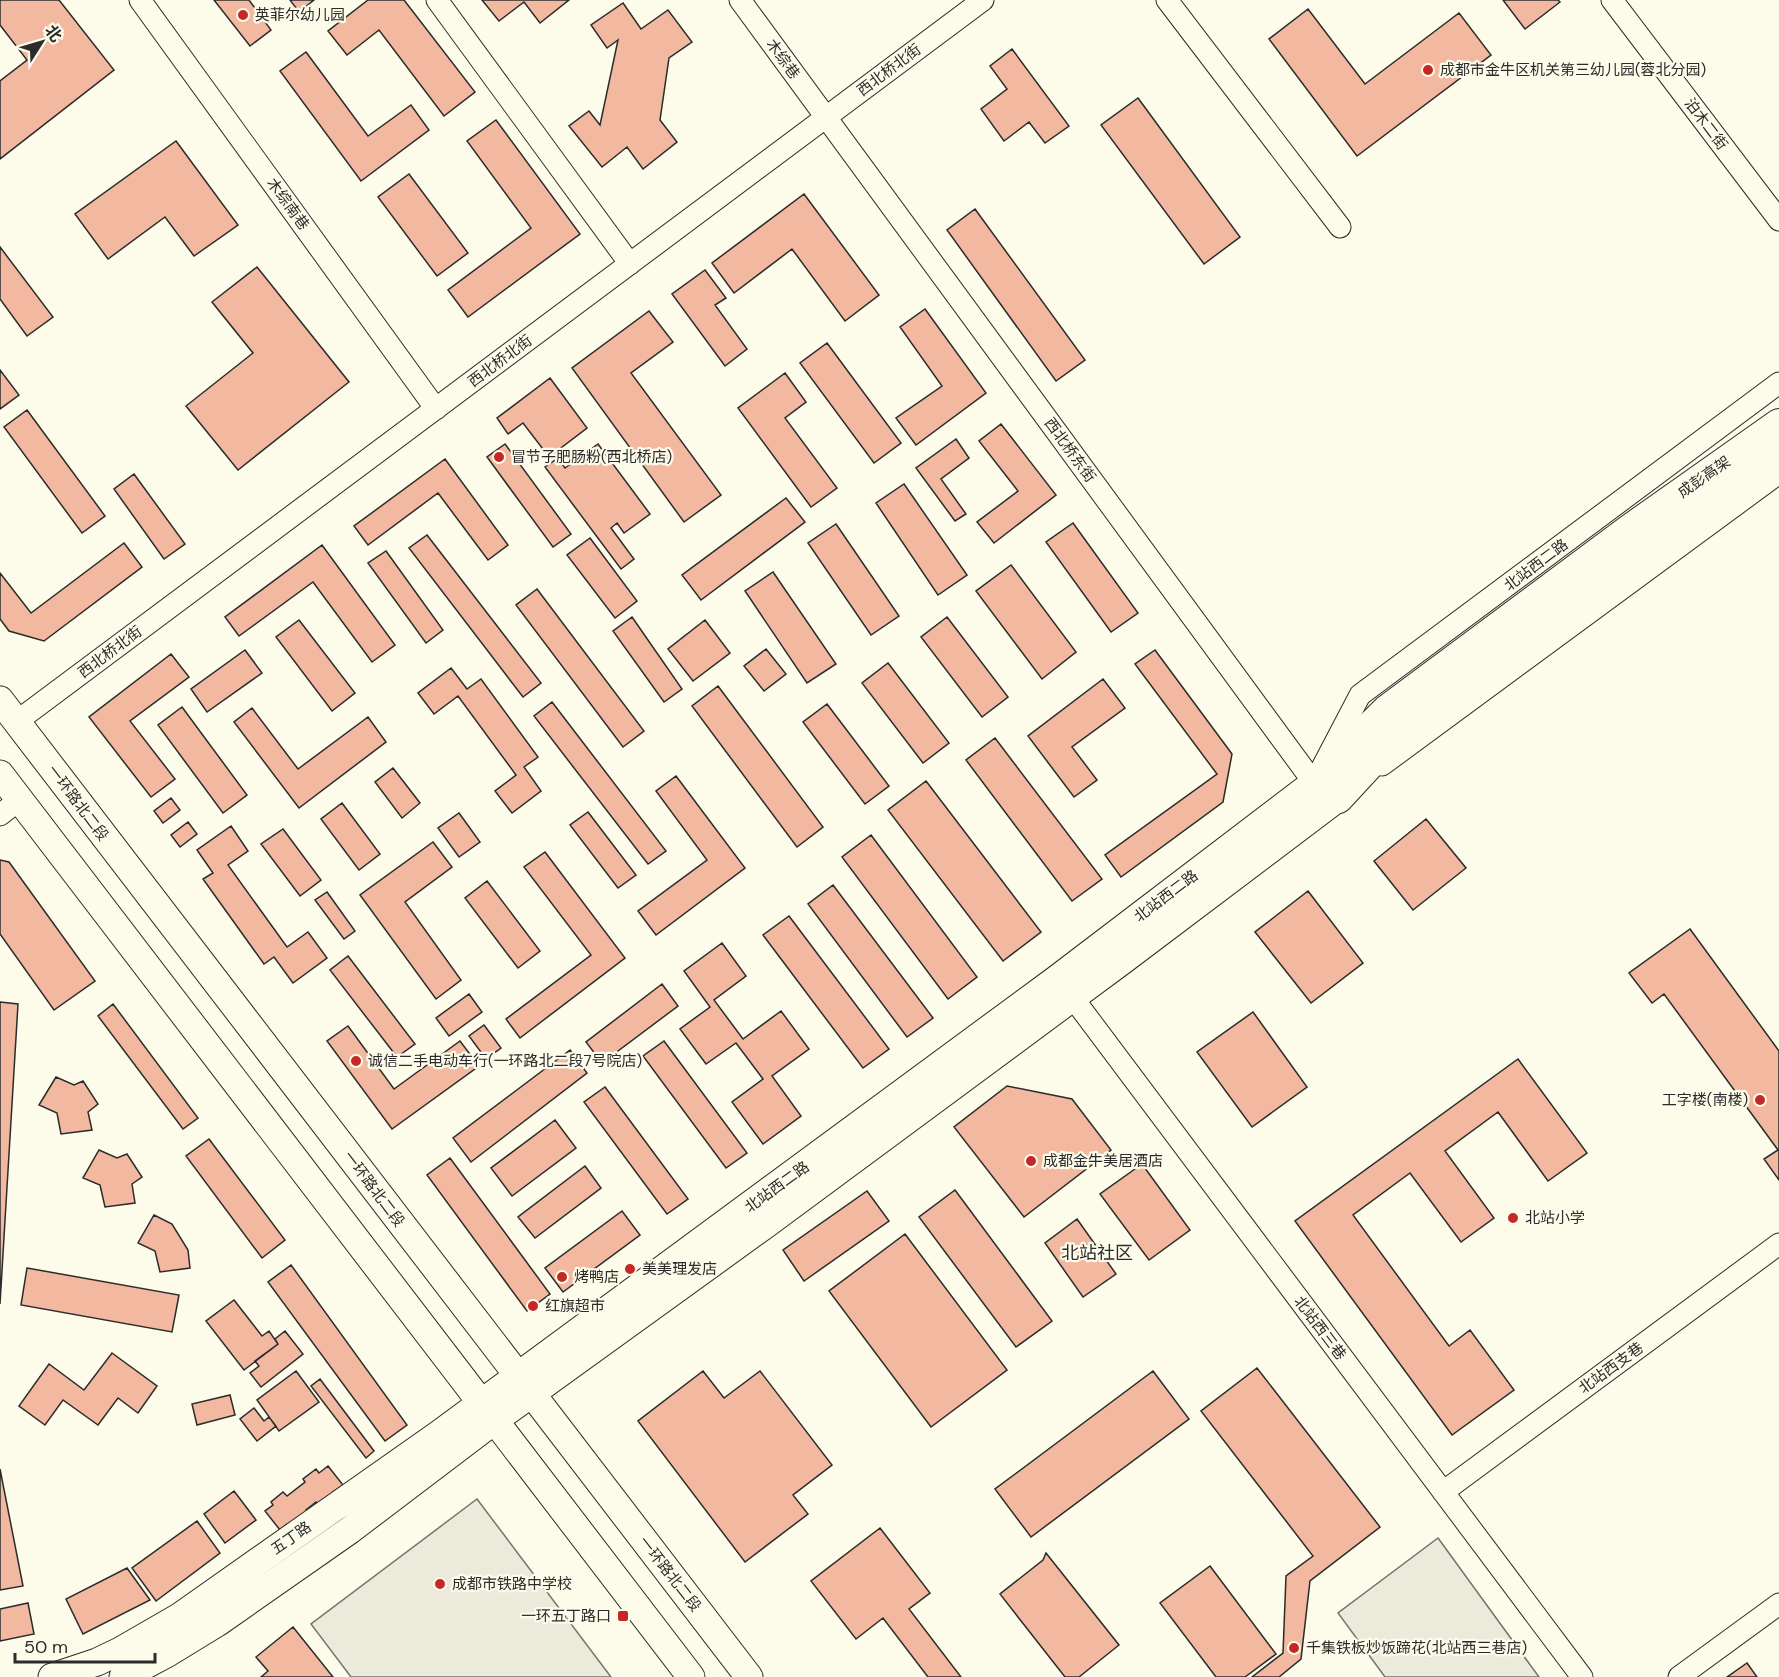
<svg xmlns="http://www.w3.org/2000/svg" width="1779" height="1677" font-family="'DM Sans','Noto Sans SC',sans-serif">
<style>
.green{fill:#ecebdb;stroke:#74746e;stroke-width:1.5}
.building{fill:#f2b8a0;stroke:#2b2b2b;stroke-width:1.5}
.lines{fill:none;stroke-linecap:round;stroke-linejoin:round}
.minor-casing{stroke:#2b2b2b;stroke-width:23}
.major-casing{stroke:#2b2b2b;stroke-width:29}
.highway-casing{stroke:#2b2b2b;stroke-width:32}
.minor{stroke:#fdfbea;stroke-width:21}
.major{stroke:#fdfbea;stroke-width:27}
.highway{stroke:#fdfbea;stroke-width:30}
.poi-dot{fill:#c62828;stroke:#fdfbea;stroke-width:2}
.labels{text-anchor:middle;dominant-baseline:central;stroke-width:4.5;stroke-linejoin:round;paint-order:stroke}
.poi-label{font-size:15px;fill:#2b2b2b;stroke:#fdfbea;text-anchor:start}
.street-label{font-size:15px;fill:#2b2b2b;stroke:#fdfbea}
.quarter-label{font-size:18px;fill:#2b2b2b;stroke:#fdfbea}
</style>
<rect width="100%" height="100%" fill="#fdfbea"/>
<path class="green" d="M477 1499 611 1677H351L311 1624Z
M1438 1538 1539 1677H1385L1338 1613Z"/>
<path class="building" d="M0 0H59L114 70 0 159V81L27 60 0 25Z
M214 0H249L271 30 250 46Z
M290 0H314L299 12Z
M368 0H404L475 92 444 116 379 30 347 55 328 31Z
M482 0H569L540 23 524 2 499 21Z
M1503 0H1558L1560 2 1525 29Z
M623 3 641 29 668 10 692 42 669 58 660 120 677 142 643 169 627 147 602 167 569 126 589 111 600 125 618 40 607 48 591 25Z
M1308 9 1365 84 1459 13 1491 55 1357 156 1269 39Z
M1012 49 1069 126 1045 143 1029 122 1004 141 981 109 1007 89 990 66Z
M306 52 368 136 411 105 429 130 361 181 280 71Z
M1138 98 1240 237 1204 264 1101 125Z
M496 120 580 234 468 317 448 290 531 228 467 141Z
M176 141 238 225 194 256 165 217 108 259 75 214Z
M409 174 468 253 437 276 378 197Z
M804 194 879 295 845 321 792 249 734 293 712 263Z
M975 209 1085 360 1056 381 947 230Z
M0 247 53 317 27 336 0 299Z
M257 267 349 382 238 470 186 406 253 353 212 302Z
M705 270 726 298 715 305 747 349 725 366 672 294Z
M925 309 986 393 916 445 896 418 942 386 900 327Z
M649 311 673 342 631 373 721 495 684 522 572 368Z
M827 343 901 443 874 463 800 363Z
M0 370 19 395 0 409Z
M785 373 806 402 785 418 837 488 811 507 738 408Z
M550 378 587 428 549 457 523 423 508 434 497 418Z
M27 410 105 516 82 533 4 427Z
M1001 424 1056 495 994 543 977 522 1018 491 979 441Z
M956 439 969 458 941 479 966 514 955 521 916 468Z
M505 444 571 534 553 547 487 457Z
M598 444 650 514 624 533 617 523 611 528 634 559 621 569 545 467 558 458 565 468Z
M445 459 508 545 488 560 438 493 368 545 354 526Z
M134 474 185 544 164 559 114 489Z
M904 484 967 575 938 595 876 503Z
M786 498 805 522 701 600 682 575Z
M1073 523 1138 613 1111 632 1046 542Z
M836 524 899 616 871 635 808 543Z
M427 535 541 683 523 697 409 548Z
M590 538 637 601 615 618 567 555Z
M124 543 142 567 44 641 9 631 0 619V573L31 613Z
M322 545 395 645 372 662 313 582 239 636 225 617Z
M386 551 443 630 426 643 368 563Z
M1011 565 1076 652 1042 679 976 591Z
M773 572 836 664 807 683 745 591Z
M537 589 644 731 623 747 516 605Z
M632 617 682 689 664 702 613 631Z
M947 617 1008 697 982 717 921 637Z
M299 620 355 693 332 711 276 637Z
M705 620 730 653 693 681 668 649Z
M766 649 786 674 764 691 744 666Z
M245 650 262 673 207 712 191 689Z
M1155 650 1232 754 1223 802 1121 877 1105 855 1217 774 1135 664Z
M171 654 189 677 130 721 175 779 151 797 89 717Z
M888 663 949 743 923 763 862 683Z
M451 668 467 689 481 679 538 757 524 767 541 791 512 813 495 791 516 775 458 696 434 714 418 693Z
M1103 679 1125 708 1072 747 1097 780 1074 797 1028 736Z
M718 686 823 827 797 847 692 706Z
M552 702 666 851 648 864 534 716Z
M827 704 889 786 865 804 803 722Z
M182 707 247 795 223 813 158 725Z
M252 708 298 769 368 717 386 742 299 808 234 722Z
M995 738 1102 879 1072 901 966 760Z
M393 768 420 803 402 818 375 782Z
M676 776 745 868 656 935 638 911 707 860 656 791Z
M926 781 1041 932 1003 961 888 810Z
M171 798 180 810 163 823 154 811Z
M342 803 380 854 359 870 321 819Z
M588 812 636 875 618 888 570 825Z
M459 813 480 842 459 857 438 828Z
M1426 819 1466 868 1413 910 1374 861Z
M188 822 197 834 180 847 171 835Z
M231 826 248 851 228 865 287 947 308 932 327 958 293 983 274 957 264 964 203 879 213 873 197 850Z
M283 829 321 880 300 896 261 844Z
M871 835 977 977 948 999 842 857Z
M433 842 452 867 405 902 461 980 436 999 360 895Z
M545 852 625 958 520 1038 506 1019 591 955 524 867Z
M0 860 9 862 95 981 54 1010 0 934Z
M487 881 540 951 518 968 465 898Z
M833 885 933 1018 907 1037 808 904Z
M1308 891 1363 963 1311 1003 1255 932Z
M327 892 355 931 344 939 315 900Z
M789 916 889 1049 863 1068 763 935Z
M1690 929 1779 1051V1180L1764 1159 1778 1150 1664 994 1652 1003 1629 973Z
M722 943 746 976 714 1000 743 1039 781 1011 809 1049 772 1076 801 1116 763 1144 732 1102 763 1079 736 1043 706 1064 680 1029 710 1007 684 971Z
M348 956 415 1044 397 1057 330 970Z
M662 984 678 1006 602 1063 586 1042Z
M469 994 482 1012 449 1036 436 1018Z
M0 1002 18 1004 0 1304Z
M113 1004 198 1118 183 1129 98 1016Z
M1253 1012 1307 1087 1252 1127 1197 1052Z
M484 1025 501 1048 486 1059 469 1036Z
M348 1026 394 1089 460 1041 479 1066 392 1129 327 1041Z
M664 1041 747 1153 726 1168 643 1056Z
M570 1050 587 1073 471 1162 453 1138Z
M1518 1059 1587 1153 1548 1181 1498 1112 1445 1151 1494 1218 1461 1242 1410 1173 1353 1215 1449 1346 1470 1330 1514 1390 1452 1435 1295 1221Z
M56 1077 74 1085 83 1081 98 1104 88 1112 92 1130 61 1134 57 1113 39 1105Z
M1007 1086 1072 1099 1111 1150 1024 1217 954 1127Z
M605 1087 688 1199 667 1214 584 1102Z
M555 1120 576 1148 512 1196 491 1168Z
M209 1139 285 1240 262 1258 186 1156Z
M99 1150 117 1158 127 1154 142 1177 132 1184 135 1203 105 1207 100 1185 83 1178Z
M450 1158 550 1294 527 1311 427 1175Z
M1142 1164 1190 1230 1149 1260 1100 1194Z
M585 1166 601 1188 535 1238 518 1217Z
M955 1190 1052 1321 1016 1347 919 1217Z
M867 1191 889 1221 804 1281 783 1250Z
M622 1211 640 1235 563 1292 545 1268Z
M154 1215 172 1224 188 1250 190 1268 160 1272 155 1251 138 1243Z
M1077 1219 1116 1274 1083 1297 1045 1243Z
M905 1234 1007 1370 931 1427 829 1291Z
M291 1265 407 1425 385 1441 268 1282Z
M27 1268 179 1295 172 1332 21 1305Z
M234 1300 262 1336 269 1331 278 1344 244 1370 206 1321Z
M285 1331 303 1354 261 1387 250 1373 259 1366 255 1361 278 1344 275 1339Z
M112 1353 157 1386 138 1413 118 1398 98 1425 63 1400 45 1425 19 1406 49 1364 84 1390Z
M1257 1368 1380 1527 1310 1581 1301 1659 1279 1677H1252L1283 1653 1286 1576 1313 1556 1201 1411Z
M296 1371 319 1402 279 1431 257 1400Z
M703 1371 724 1398 760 1371 832 1465 793 1495 808 1514 745 1562 638 1421Z
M1153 1371 1189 1419 1031 1537 995 1489Z
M320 1379 374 1451 366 1458 311 1386Z
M230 1395 235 1415 197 1425 192 1404Z
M254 1408 264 1421 269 1417 276 1426 257 1441 240 1419Z
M328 1466 343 1485 333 1492 335 1493 319 1506 316 1502 306 1510 308 1513 290 1527 287 1524 280 1530 265 1511 273 1505 271 1502 283 1492 287 1496 305 1482 303 1479 316 1469 319 1473Z
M0 1469 23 1586 0 1590Z
M234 1491 256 1520 225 1543 204 1514Z
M197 1521 220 1553 156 1601 132 1568Z
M880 1528 930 1593 909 1609 961 1677H928L883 1618 856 1639 811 1581Z
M1046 1553 1119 1645 1079 1677H1065L1000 1594 1043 1560Z
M1210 1566 1276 1654 1245 1677H1216L1160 1603Z
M127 1568 150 1600 83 1634 66 1599Z
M28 1603 34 1634 0 1641V1609Z
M293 1627 333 1677H261L268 1671 256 1657Z
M1747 1663 1757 1677H1727Z"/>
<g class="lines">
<defs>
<path id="minor" d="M140 0 436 409
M437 0 630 264
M740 0 1314 783 1360 695 1779 383
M1167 0 1340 227
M1612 0 1779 220
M16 722 983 0
M1382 765 1779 473
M0 815 19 800
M1064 986 1582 1677
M1443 1492 1779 1244
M1679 1677 1779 1604"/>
<path id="major" d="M0 700 749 1677
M0 774 691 1677
M52 1677 97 1662 120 1651 179 1617 439 1434 1058 978 1314 783
M123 1677 168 1653 217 1623 350 1530 495 1420 765 1225 1122 961 1338 798"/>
<path id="highway" d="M1314 783 1387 710 1629 530 1779 424
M1338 798 1402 729 1779 454"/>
</defs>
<use href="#minor" class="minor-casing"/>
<use href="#major" class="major-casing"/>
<use href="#highway" class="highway-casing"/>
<use href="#minor" class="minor"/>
<use href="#major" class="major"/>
<use href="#highway" class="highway"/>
</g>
<g class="poi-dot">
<circle cx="243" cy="15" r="6"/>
<circle cx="1428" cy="70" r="6"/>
<circle cx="499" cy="457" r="6"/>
<circle cx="356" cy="1061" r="6"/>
<circle cx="1760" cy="1100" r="6"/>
<circle cx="1031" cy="1161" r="6"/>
<circle cx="1513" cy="1218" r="6"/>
<circle cx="630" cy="1269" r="6"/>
<circle cx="562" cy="1277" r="6"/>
<circle cx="533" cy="1306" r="6"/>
<circle cx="440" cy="1584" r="6"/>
<rect x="617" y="1610" width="12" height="12" rx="3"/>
<circle cx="1294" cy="1648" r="6"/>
</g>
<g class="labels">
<g class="poi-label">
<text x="255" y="15">英菲尔幼儿园</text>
<text x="1440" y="70">成都市金牛区机关第三幼儿园(蓉北分园)</text>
<text x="511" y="457">冒节子肥肠粉(西北桥店)</text>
<text x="368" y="1061">诚信二手电动车行(一环路北二段7号院店)</text>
<text x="1748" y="1100" text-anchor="end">工字楼(南楼)</text>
<text x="1043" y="1161">成都金牛美居酒店</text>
<text x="1525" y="1218">北站小学</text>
<text x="642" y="1269">美美理发店</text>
<text x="574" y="1277">烤鸭店</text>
<text x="545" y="1306">红旗超市</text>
<text x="452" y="1584">成都市铁路中学校</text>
<text x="611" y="1616" text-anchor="end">一环五丁路口</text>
<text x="1306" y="1648">千集铁板炒饭蹄花(北站西三巷店)</text>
</g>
<g class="street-label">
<text transform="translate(783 59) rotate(54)">木综巷</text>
<text transform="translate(889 70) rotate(-37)">西北桥北街</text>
<text transform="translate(1706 124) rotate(53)">泊木二街</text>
<text transform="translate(288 204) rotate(54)">木综南巷</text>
<text transform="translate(500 361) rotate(-37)">西北桥北街</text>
<text transform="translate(1070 450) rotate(54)">西北桥东街</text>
<text transform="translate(1704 477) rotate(-35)">成彭高架</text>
<text transform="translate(1536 565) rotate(-37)">北站西二路</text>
<text transform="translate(110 652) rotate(-37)">西北桥北街</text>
<text transform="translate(78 803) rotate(53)">一环路北二段</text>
<text transform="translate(1166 896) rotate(-37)">北站西二路</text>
<text transform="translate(777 1187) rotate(-36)">北站西二路</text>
<text transform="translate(374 1189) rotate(53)">一环路北二段</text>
<text transform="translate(1320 1328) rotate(53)">北站西三巷</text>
<text transform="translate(1611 1368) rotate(-36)">北站西支巷</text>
<text transform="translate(291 1538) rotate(-35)">五丁路</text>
<text transform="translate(670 1574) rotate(52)">一环路北二段</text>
</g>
<g class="quarter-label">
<text x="1097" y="1253">北站社区</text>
</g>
</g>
<g transform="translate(42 42) rotate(53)" stroke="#fdfbea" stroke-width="4.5" paint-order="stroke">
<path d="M0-4.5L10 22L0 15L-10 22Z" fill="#2b2b2b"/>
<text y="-9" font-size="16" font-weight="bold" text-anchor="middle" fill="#2b2b2b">北</text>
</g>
<path d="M15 1653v9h140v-9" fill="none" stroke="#2b2b2b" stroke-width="3"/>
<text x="24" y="1653" font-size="18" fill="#2b2b2b" stroke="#fdfbea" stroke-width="4.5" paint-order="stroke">50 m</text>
</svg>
